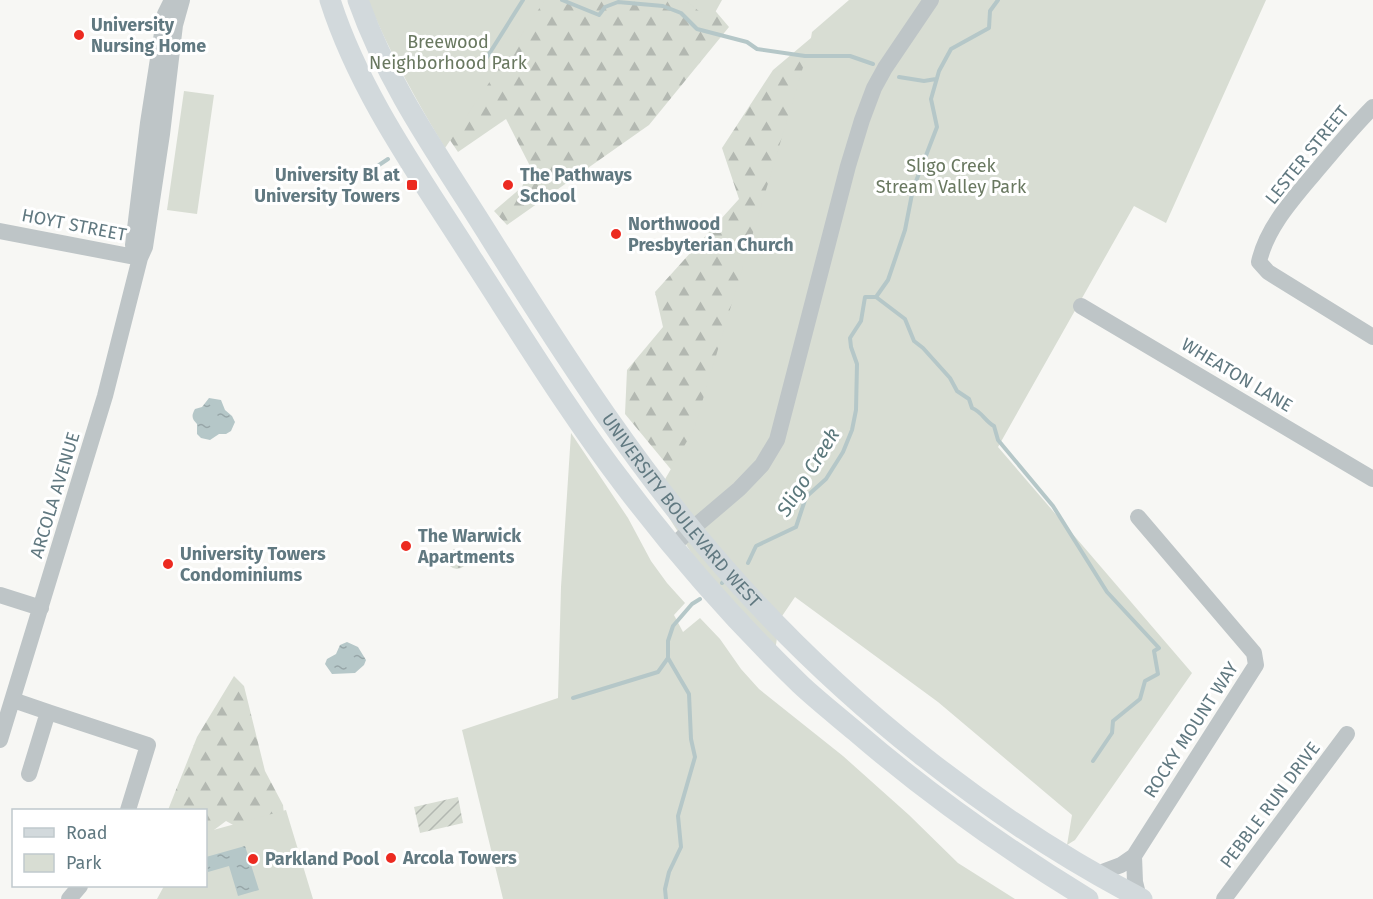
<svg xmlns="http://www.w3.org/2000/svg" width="1373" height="899" font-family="'Fira Sans',sans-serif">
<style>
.grass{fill:url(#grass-dots)}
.forest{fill:url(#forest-firs)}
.park{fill:#d8ddd3}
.garden{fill:url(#garden-furrows)}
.water{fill:url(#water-ripples)}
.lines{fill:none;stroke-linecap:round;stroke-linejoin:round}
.stream{stroke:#b5c7c8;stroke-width:4}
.minor{stroke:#bec5c7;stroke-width:16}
.major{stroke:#d2d9dc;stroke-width:21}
.poi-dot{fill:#ec2a20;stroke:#fff;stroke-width:2}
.labels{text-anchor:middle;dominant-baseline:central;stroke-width:6;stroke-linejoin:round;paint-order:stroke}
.poi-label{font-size:18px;font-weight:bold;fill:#617981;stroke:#fff;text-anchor:start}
.park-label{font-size:18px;fill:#697860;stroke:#fff}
.street-label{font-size:18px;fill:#617981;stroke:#fff}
.water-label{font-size:20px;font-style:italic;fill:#5b787c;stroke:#fff}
</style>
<defs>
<pattern id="grass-dots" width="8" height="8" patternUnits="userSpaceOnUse" patternTransform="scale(1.5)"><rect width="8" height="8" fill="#d8ddd3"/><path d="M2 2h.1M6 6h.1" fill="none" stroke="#b3b8b1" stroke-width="1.8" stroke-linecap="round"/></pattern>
<pattern id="forest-firs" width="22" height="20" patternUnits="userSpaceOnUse" patternTransform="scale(1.5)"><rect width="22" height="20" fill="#d8ddd3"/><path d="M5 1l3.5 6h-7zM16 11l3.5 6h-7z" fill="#b3b8b1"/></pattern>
<pattern id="garden-furrows" width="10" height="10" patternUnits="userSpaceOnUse" patternTransform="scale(1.5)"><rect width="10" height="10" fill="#d8ddd3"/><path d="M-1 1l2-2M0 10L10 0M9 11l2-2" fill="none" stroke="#b3b8b1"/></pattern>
<pattern id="water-ripples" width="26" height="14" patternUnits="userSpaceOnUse" patternTransform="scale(1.5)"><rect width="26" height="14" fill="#b5c7c8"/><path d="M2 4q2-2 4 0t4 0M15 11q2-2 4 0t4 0" fill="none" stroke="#97a6a8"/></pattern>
</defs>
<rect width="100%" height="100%" fill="#f7f7f4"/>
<path class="grass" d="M447 559a10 10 0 1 1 20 0a10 10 0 1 1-20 0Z"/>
<path class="forest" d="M377 0H706L729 27 649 125 507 225 494 211 522 187 530 166 506 119 458 152 410 81Z
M856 0 688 490 625 414 627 370 663 327 655 292 739 199 722 148 773 70Z
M234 676 244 686 265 771 283 805 293 892 257 838 226 821 206 836V810H168L197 737Z"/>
<path class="park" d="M368 0H545L445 148C416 100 389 52 368 0Z
M685 0H722L712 18 700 12Z
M849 0H1266L1166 223 1134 206 998 447 1192 673 1075 840 1067 845 1072 815 938 702 795 597 780 619 772 670 741 631 659 502 664 481 694 429 810 44 812 32Z
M184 91 214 95 197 214 167 210Z
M571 433 628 518 651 561 667 583 685 603 674 615 683 632 700 618 720 639 741 669 759 689 843 756 909 815 958 863 1015 899H503L462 730 558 698 561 587Z
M286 810 313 899H157L164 886H206V832Z"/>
<path class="garden" d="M458 797 463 823 420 833 414 807Z"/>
<path class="water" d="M209 398 221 400 225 410 232 416 235 422 231 431 226 434H219L210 440 201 438 197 434V424C192 419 191 416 195 409L202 407Z
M347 642 358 647 366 660 364 665 355 673 332 674 325 664 327 659 336 654 340 645Z
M245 846 259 890 238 896 229 866 208 872 206 857Z"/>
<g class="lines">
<path class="stream" d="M562 0 599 15 605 7 618 2 663 6 681 13 697 29 747 42 757 49 805 56H850L873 64
M484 62 523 0
M899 77 924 81 936 79
M373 169 388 159
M876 297 905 319 914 341 923 348 950 378 957 391 969 399 972 408C982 412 985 421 994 426L998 440 1053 506 1107 592 1159 648 1154 651 1158 674 1145 681 1140 699 1113 721 1112 733 1093 761
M748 563 756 546 796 527 806 497 826 479 843 452 852 430 856 410 857 364 851 347 850 338 861 321 865 297H876L888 280 905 230 913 189 937 127 931 99 939 71 951 49 989 28 990 11 998 0
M722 583 723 582
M573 698 658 672 668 658
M666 899 665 889 669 872 681 847 678 816 695 757 691 739 689 694 668 658V641L673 626 692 604 700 599"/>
<path class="minor" d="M1373 107C1353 127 1336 148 1318 169 1295 197 1267 226 1259 262L1268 272 1373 337
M0 231 140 258
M140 258 133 245 148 123 165 14 172 0
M1081 306 1373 479
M672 546 739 489 762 465 777 440 848 166 862 120 874 88 885 68 931 0
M0 595 41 608
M13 700 48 712
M0 740 105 396 140 258 145 247 162 134 175 25 182 0
M29 774 48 712 148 745 128 810
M1134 856 1135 882 1139 898
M1097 874 1121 865 1134 856 1256 665 1254 653 1138 517
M69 899 80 886
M1224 899 1347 734"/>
<g class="major">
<path d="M330 0C360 94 419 175 471 257 521 334 569 413 625 486 678 556 737 623 800 684 817 700 836 715 855 731 928 794 1006 849 1088 899"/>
<path id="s1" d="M358 0C390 90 442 160 491 239 565 357 642 477 736 581 847 705 993 822 1142 899"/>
</g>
</g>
<g class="poi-dot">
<circle cx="79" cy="35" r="6"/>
<rect x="406" y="179" width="12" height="12" rx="3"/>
<circle cx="508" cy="185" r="6"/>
<circle cx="616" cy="234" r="6"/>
<circle cx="406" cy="546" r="6"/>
<circle cx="168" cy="564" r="6"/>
<circle cx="391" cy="858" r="6"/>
<circle cx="253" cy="859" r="6"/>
</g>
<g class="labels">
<g class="poi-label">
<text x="91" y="25">University<tspan x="91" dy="21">Nursing Home</tspan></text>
<text x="400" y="175" text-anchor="end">University Bl at<tspan x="400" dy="21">University Towers</tspan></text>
<text x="520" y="175">The Pathways<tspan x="520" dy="21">School</tspan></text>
<text x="628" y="224">Northwood<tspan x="628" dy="21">Presbyterian Church</tspan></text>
<text x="418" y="536">The Warwick<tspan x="418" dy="21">Apartments</tspan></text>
<text x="180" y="554">University Towers<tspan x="180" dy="21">Condominiums</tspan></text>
<text x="403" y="858">Arcola Towers</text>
<text x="265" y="859">Parkland Pool</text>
</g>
<g class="park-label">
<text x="448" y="42">Breewood<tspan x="448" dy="21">Neighborhood Park</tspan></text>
<text x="951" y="166">Sligo Creek<tspan x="951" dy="21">Stream Valley Park</tspan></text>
</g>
<g class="street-label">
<text transform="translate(1307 155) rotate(-51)">LESTER STREET</text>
<text transform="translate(74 225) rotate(11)">HOYT STREET</text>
<text transform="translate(1237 375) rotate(31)">WHEATON LANE</text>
<text transform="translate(55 495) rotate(-73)">ARCOLA AVENUE</text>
<text stroke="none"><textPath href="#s1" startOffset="606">UNIVERSITY BOULEVARD WEST</textPath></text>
<text transform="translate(1191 730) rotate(-57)">ROCKY MOUNT WAY</text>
<text transform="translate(1270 805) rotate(-53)">PEBBLE RUN DRIVE</text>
</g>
<g class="water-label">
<text transform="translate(808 472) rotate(-58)">Sligo Creek</text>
</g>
</g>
<rect x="12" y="809" width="195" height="78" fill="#ffffff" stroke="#c0c9cd" stroke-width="1.5"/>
<rect x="24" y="828" width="30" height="9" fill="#d2d9dc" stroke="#c0c9cd" stroke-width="1.5"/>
<text x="66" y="839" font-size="18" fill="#617981">Road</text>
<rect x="24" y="854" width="30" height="18" fill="#d8ddd3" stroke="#c0c9cd" stroke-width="1.5"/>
<text x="66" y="869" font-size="18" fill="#617981">Park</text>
</svg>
